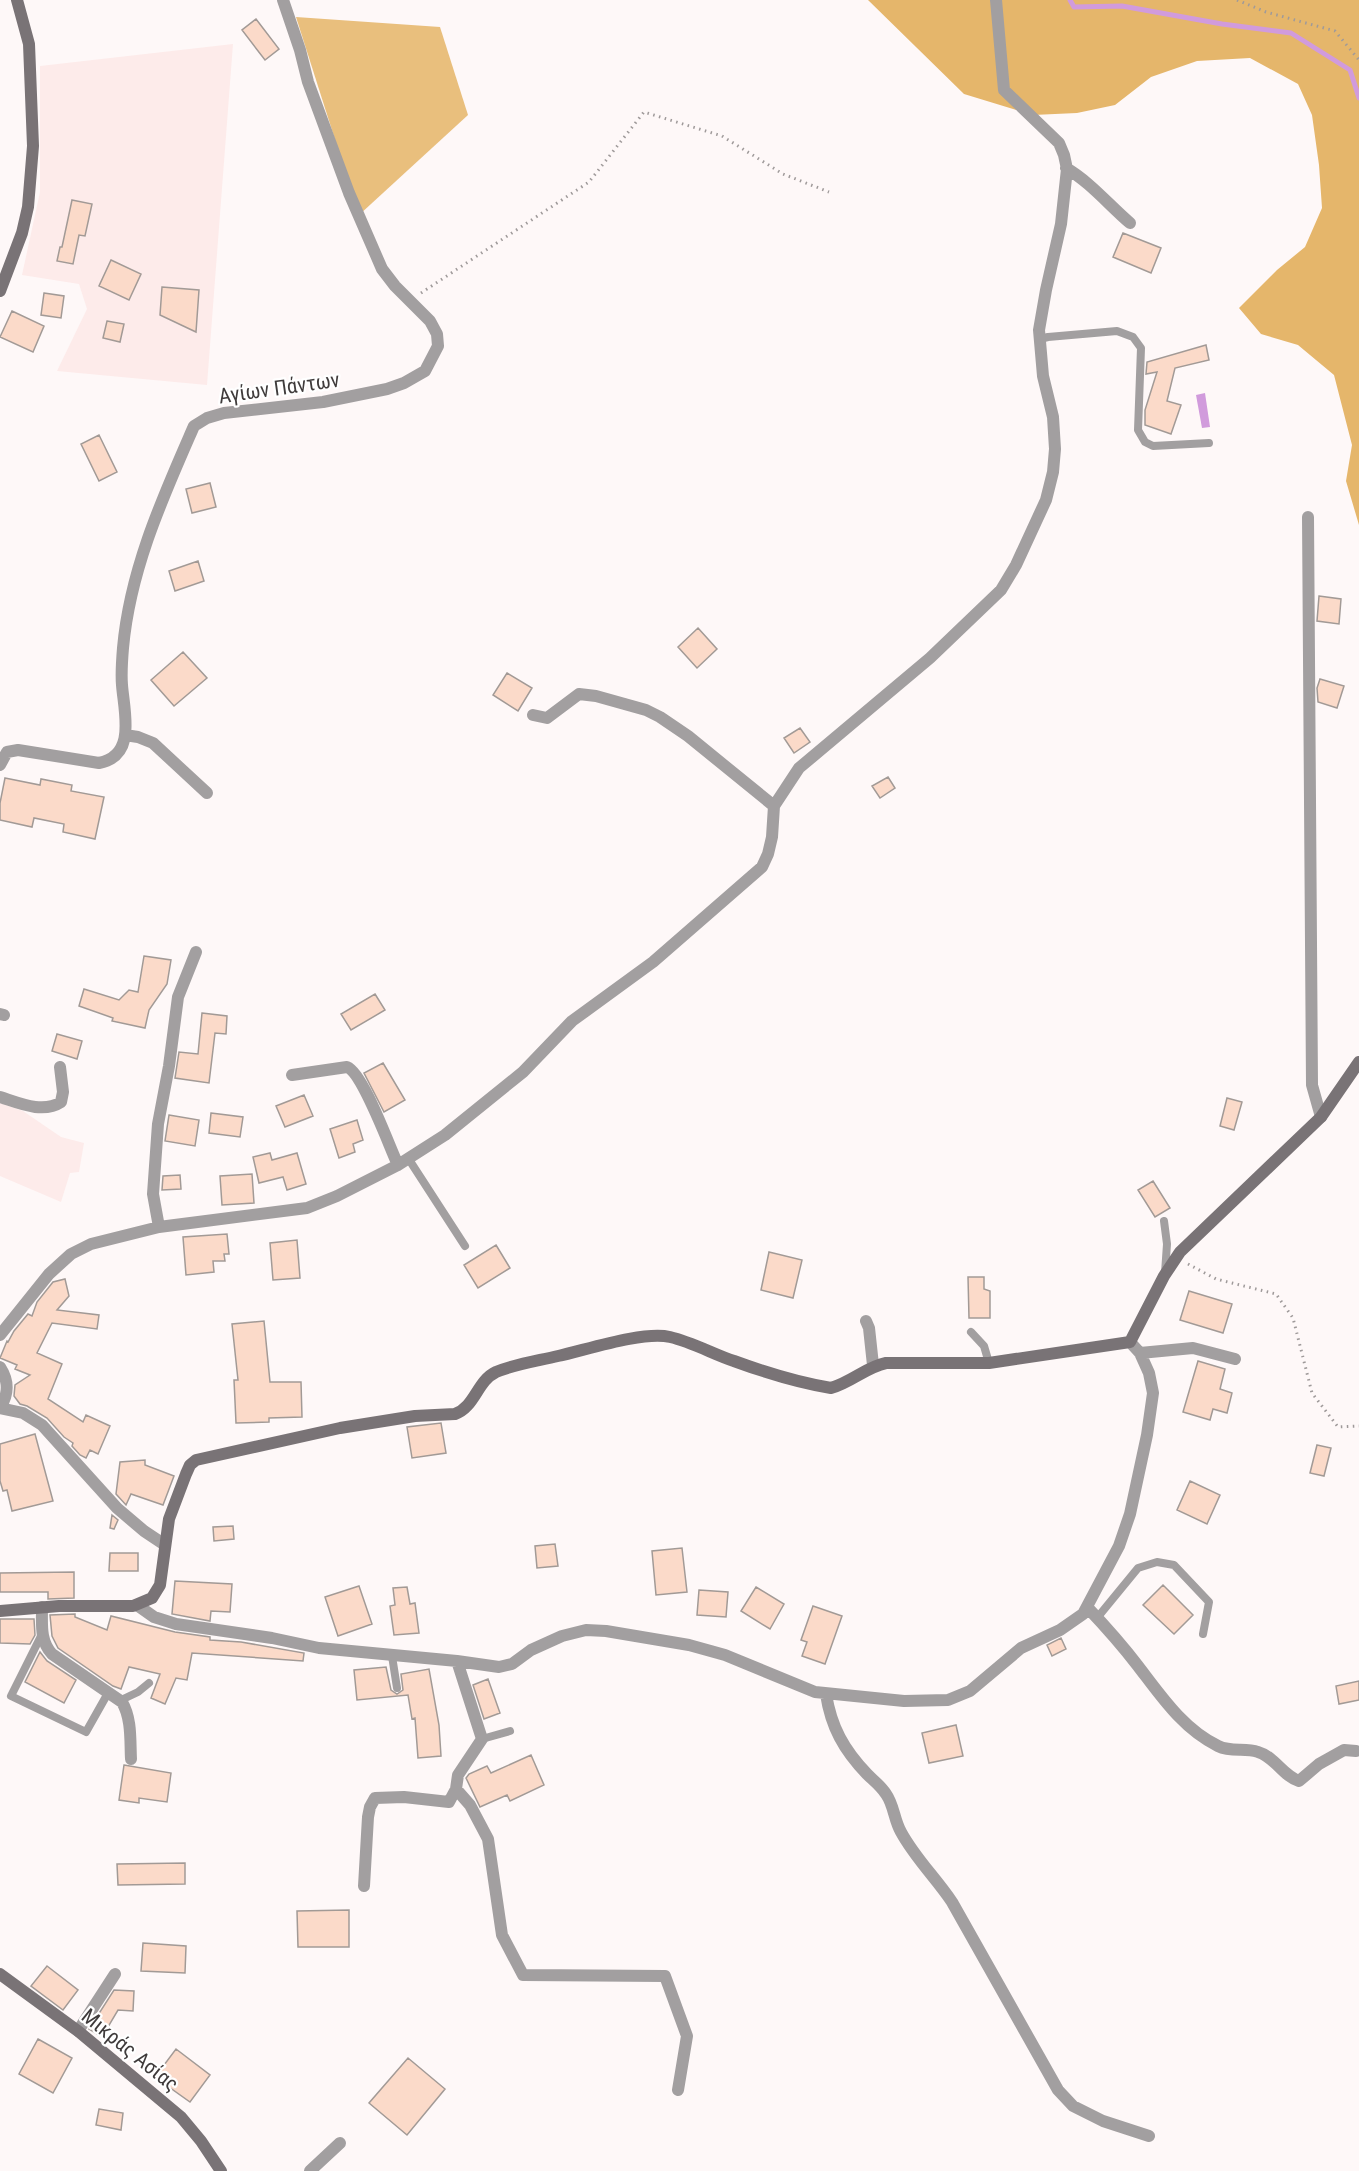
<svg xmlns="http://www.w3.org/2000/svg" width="1359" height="2171" font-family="'Roboto Condensed',sans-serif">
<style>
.built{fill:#fdebea}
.green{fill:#e9bf7d}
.forest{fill:#e5b66b}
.water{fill:#d19bdc}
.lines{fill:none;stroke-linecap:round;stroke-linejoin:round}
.stream{stroke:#d19bdc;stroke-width:5}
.building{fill:#fbdac9;stroke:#a29a96;stroke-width:1.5}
.path{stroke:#9f9a9a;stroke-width:3;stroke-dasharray:1.5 4.5;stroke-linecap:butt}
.lane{stroke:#a29fa0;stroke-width:8}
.street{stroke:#a29fa0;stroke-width:12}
.secondary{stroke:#797376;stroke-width:12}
.labels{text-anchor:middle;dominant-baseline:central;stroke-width:4.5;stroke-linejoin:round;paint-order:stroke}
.street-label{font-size:21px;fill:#3f3b3b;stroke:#fff}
</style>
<rect width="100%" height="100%" fill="#fef8f8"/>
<path class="built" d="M233 44 207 385 57 371 87 309 79 284 22 275 40 192V66Z
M0 1103 23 1111 61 1137 84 1143 79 1172 70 1173 61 1202 0 1176Z"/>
<path class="green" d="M296 17 440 27 468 115 359 215Z"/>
<path class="forest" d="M868 0H1359V525L1346 481 1352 445 1334 375 1298 345 1261 334 1239 308 1277 270 1305 247 1322 208 1319 165 1312 115 1298 84 1250 58 1197 61 1151 77 1115 105 1077 113 1033 115 964 94Z"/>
<path class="water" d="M1205 393 1210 427 1202 428 1196 395Z"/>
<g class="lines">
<path class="stream" d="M1070 0 1074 7 1122 6 1222 24 1291 33 1350 70 1359 98"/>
</g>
<path class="building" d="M256 19 279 49 265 60 242 30Z
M72 200 92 204 85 236 79 235 73 264 57 261 60 247H62Z
M1123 233 1161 248 1151 273 1113 257Z
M111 260 141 274 129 300 99 286Z
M162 287 199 290 196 332 160 315Z
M44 293 64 296 61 318 41 315Z
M12 311 44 326 33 352 0 337Z
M107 321 124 324 120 342 103 338Z
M1206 345 1209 360 1175 368 1167 401 1181 405 1171 434 1145 425V410L1157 372 1146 374 1147 362Z
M99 435 117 472 99 481 81 444Z
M210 483 216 507 192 513 186 489Z
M198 561 204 581 175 591 169 571Z
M1319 596 1341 599 1339 624 1317 621Z
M698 628 717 649 697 668 678 647Z
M183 652 207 678 174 706 151 680Z
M507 673 532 688 518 711 493 695Z
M1320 679 1344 686 1337 708 1318 702 1317 688Z
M800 728 810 742 794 753 784 738Z
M888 777 895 788 880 798 872 786Z
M5 778 40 785 41 779 72 785 71 791 104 797 95 839 63 832 64 824 34 818 32 827 0 820V803Z
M144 956 171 960 167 984 149 1010 145 1028 112 1021 113 1018 79 1006 84 989 119 1000 129 990 138 992Z
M375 994 385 1010 351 1030 341 1014Z
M202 1013 227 1016 226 1034 215 1033 209 1083 175 1078 179 1052 198 1054Z
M57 1034 82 1041 77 1059 52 1051Z
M383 1063 405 1100 384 1112 364 1073Z
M304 1095 313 1116 285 1127 276 1106Z
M1227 1098 1242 1102 1234 1130 1220 1126Z
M211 1113 243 1117 240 1137 209 1133Z
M169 1115 199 1120 195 1146 165 1141Z
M357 1120 363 1140 353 1144 355 1152 339 1158 330 1129Z
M270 1153 272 1160 297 1153 306 1184 287 1190 283 1177 259 1183 253 1157Z
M252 1174 254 1203 222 1205 220 1176Z
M180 1175 181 1189 162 1190 163 1176Z
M1153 1181 1170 1208 1155 1217 1138 1190Z
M227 1234 229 1254H224L225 1261H213L214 1272 186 1275 183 1237Z
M297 1240 300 1278 273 1280 270 1243Z
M496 1245 510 1268 478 1288 464 1265Z
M769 1252 802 1260 793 1298 761 1290Z
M968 1277H984V1289L990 1291V1318H969Z
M65 1279 69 1296 57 1310 99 1315 97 1329 52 1323 37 1353 62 1364 48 1399 83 1422 86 1415 110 1426 98 1454 90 1450 86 1458 80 1455 72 1446 73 1443 64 1437 47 1418 27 1406 20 1404 14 1396 15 1385 30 1375 15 1369 17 1365 0 1358 7 1341 8 1342 14 1331 28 1314 32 1316 37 1302 53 1282Z
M1189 1291 1232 1304 1223 1333 1180 1320Z
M264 1321 270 1382H301L302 1417 269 1418V1422L236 1423 234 1380H238L232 1324Z
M1198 1361 1225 1369 1220 1389 1232 1393 1227 1413 1213 1409 1210 1420 1183 1412Z
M441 1423 446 1453 412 1458 407 1427Z
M35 1434 53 1501 12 1511 7 1490 3 1491 0 1481V1444Z
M1317 1445 1331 1448 1324 1476 1310 1473Z
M145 1460V1465L174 1476 163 1505 131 1494 126 1505 116 1494 120 1462Z
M1190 1481 1220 1495 1207 1524 1177 1510Z
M112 1515 118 1520 114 1529 110 1528Z
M233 1526 234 1539 214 1541 213 1527Z
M555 1544 558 1566 537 1568 535 1546Z
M682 1548 687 1592 656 1595 652 1551Z
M110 1553H138V1571H109Z
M74 1572V1598L48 1599V1592H0V1573Z
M175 1581 232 1584 230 1612 211 1611 210 1621 172 1614Z
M1163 1585 1193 1615 1174 1634 1143 1605Z
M359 1586 372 1624 338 1636 325 1597Z
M407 1587 410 1604 415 1603 419 1633 394 1635 390 1606 395 1605 393 1588Z
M756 1587 784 1604 770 1629 741 1611Z
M699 1590 728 1592 726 1617 697 1615Z
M813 1606 842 1616 825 1664 802 1656 807 1642 801 1640Z
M75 1614V1617L107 1630 111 1616 175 1632 210 1637V1640L241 1642 304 1653 303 1661 192 1653 187 1680 176 1678 165 1704 151 1698 160 1674 129 1667 121 1689 113 1686 58 1648 52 1636 50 1615Z
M0 1619H34L35 1635 30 1644 0 1643Z
M1061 1638 1066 1649 1052 1656 1047 1645Z
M40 1652 47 1661 76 1680 64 1703 25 1682Z
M386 1667 391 1690 397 1694 403 1690 401 1674 429 1669 439 1725 441 1756 418 1758 415 1718 412 1719 408 1695 357 1700 354 1670Z
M488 1679 500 1713 484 1719 473 1685Z
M1359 1681V1700L1339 1704 1336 1686Z
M956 1725 963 1756 929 1763 922 1733Z
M531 1755 544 1785 510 1801 507 1795 480 1807 466 1778 469 1774 487 1766 491 1773Z
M124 1765 171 1773 167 1802 139 1798V1803L119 1800Z
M185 1863V1884L118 1885 117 1864Z
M349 1910V1947H298L297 1911Z
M143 1943 186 1946 185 1973 141 1971Z
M47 1966 78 1990 63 2010 31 1986Z
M114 1990 134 1991 133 2011 118 2010 102 2037 89 2029Z
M38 2039 72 2058 53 2093 19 2074Z
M176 2049 210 2075 190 2102 155 2077Z
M408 2058 445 2089 407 2135 369 2103Z
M99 2109 123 2113 121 2130 96 2125Z"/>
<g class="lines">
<path class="path" d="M1237 0 1266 12 1335 31 1359 60
M421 293 589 182 644 112 722 136 783 174 829 192
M1188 1264 1216 1279 1276 1294 1293 1318 1312 1393 1338 1427 1359 1426"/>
<path class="lane" d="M1040 339 1048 337 1117 331 1133 337 1141 348 1138 430 1145 442 1153 446 1209 443
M408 1158 465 1246
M1164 1221 1167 1244 1165 1273
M971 1332 984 1346 989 1363
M1097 1618 1138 1568 1157 1562 1174 1565 1209 1602 1203 1634
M42 1634 11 1696 86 1732 108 1693
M392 1656 397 1688
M119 1701 138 1692 149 1683
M482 1739 510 1731"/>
<path class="street" d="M1066 168C1090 182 1109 205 1130 223
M1308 517 1312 1085 1321 1117
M533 715 547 718 579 694 596 696 646 710 660 717 688 736 774 806
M125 735 138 737 153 743 207 793
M0 765 7 752 18 750 99 763C137 756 124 712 122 685 121 673 122 660 123 648 130 569 163 497 194 426L207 418 224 413 323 402 387 389 404 383 425 371 438 346 437 334 430 321 395 286 382 269 349 193 308 82 300 50 283 0
M0 1014 4 1015
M292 1075 347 1067C363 1073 389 1146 398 1165
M0 1097C19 1103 43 1114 61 1102L63 1092 60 1067
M159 1227 153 1194 158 1124 169 1066 178 997 196 952
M866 1321 869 1328 873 1365
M0 1335 49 1274 71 1254 91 1244 159 1227 307 1208 337 1196 398 1165 445 1135 523 1072 572 1021 653 962 762 867 768 854 772 837 774 806 799 768 930 658 1001 590 1016 565 1046 500 1053 472 1055 449 1053 417 1043 376 1039 330 1046 290 1061 224 1067 169 1064 155 1059 143 1004 90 996 0
M1140 1353 1193 1348 1235 1359
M0 1367C9 1381 9 1394 0 1408
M0 1408 23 1413 42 1425 117 1508 144 1531 165 1545
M137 1605 154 1617 176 1624 272 1638 319 1648 457 1661 499 1667 512 1664 531 1650 562 1636 586 1630 606 1631 689 1645 725 1655 815 1692 904 1701 948 1700 970 1691 1021 1648 1060 1630 1083 1614 1119 1546 1130 1514 1147 1435 1153 1393 1149 1373 1140 1353 1130 1342
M42 1607C42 1625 40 1641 52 1654L122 1702C132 1719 130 1741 131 1759
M1087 1607C1105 1626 1122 1645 1138 1666 1161 1696 1183 1729 1218 1746 1232 1753 1245 1747 1258 1752 1275 1757 1283 1776 1299 1781L1319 1764 1344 1750 1356 1751
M826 1694C831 1727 844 1750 867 1774 873 1780 881 1786 886 1794 894 1805 894 1820 901 1832 915 1858 936 1878 952 1902L1058 2090 1073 2106 1103 2121 1149 2136
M456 1789 470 1805 488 1839 502 1935 523 1975 665 1976 687 2036 678 2090
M364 1886 368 1817 370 1807 375 1798 404 1797 449 1802 456 1789 458 1775 482 1739 457 1661
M78 2031 115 1974
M310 2171 340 2143"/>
<path class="secondary" d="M0 291 22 233 28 207 33 146 29 44 17 0
M0 1611 59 1606H133L152 1598 160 1585 169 1519 186 1474 190 1465 196 1460 340 1428 415 1416 455 1414C475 1407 477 1381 496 1372 515 1364 537 1361 558 1356 586 1350 642 1331 670 1337 692 1342 713 1354 734 1361 764 1372 800 1383 831 1388 852 1382 866 1367 886 1363H989L1130 1342 1164 1276 1180 1252 1321 1117 1359 1062
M0 1974 78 2031 181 2117 201 2141 221 2171"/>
</g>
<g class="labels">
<g class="street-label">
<text transform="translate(279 388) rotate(-8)">Αγίων Πάντων</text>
<text transform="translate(130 2050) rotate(39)">Μικράς Ασίας</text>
</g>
</g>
</svg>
